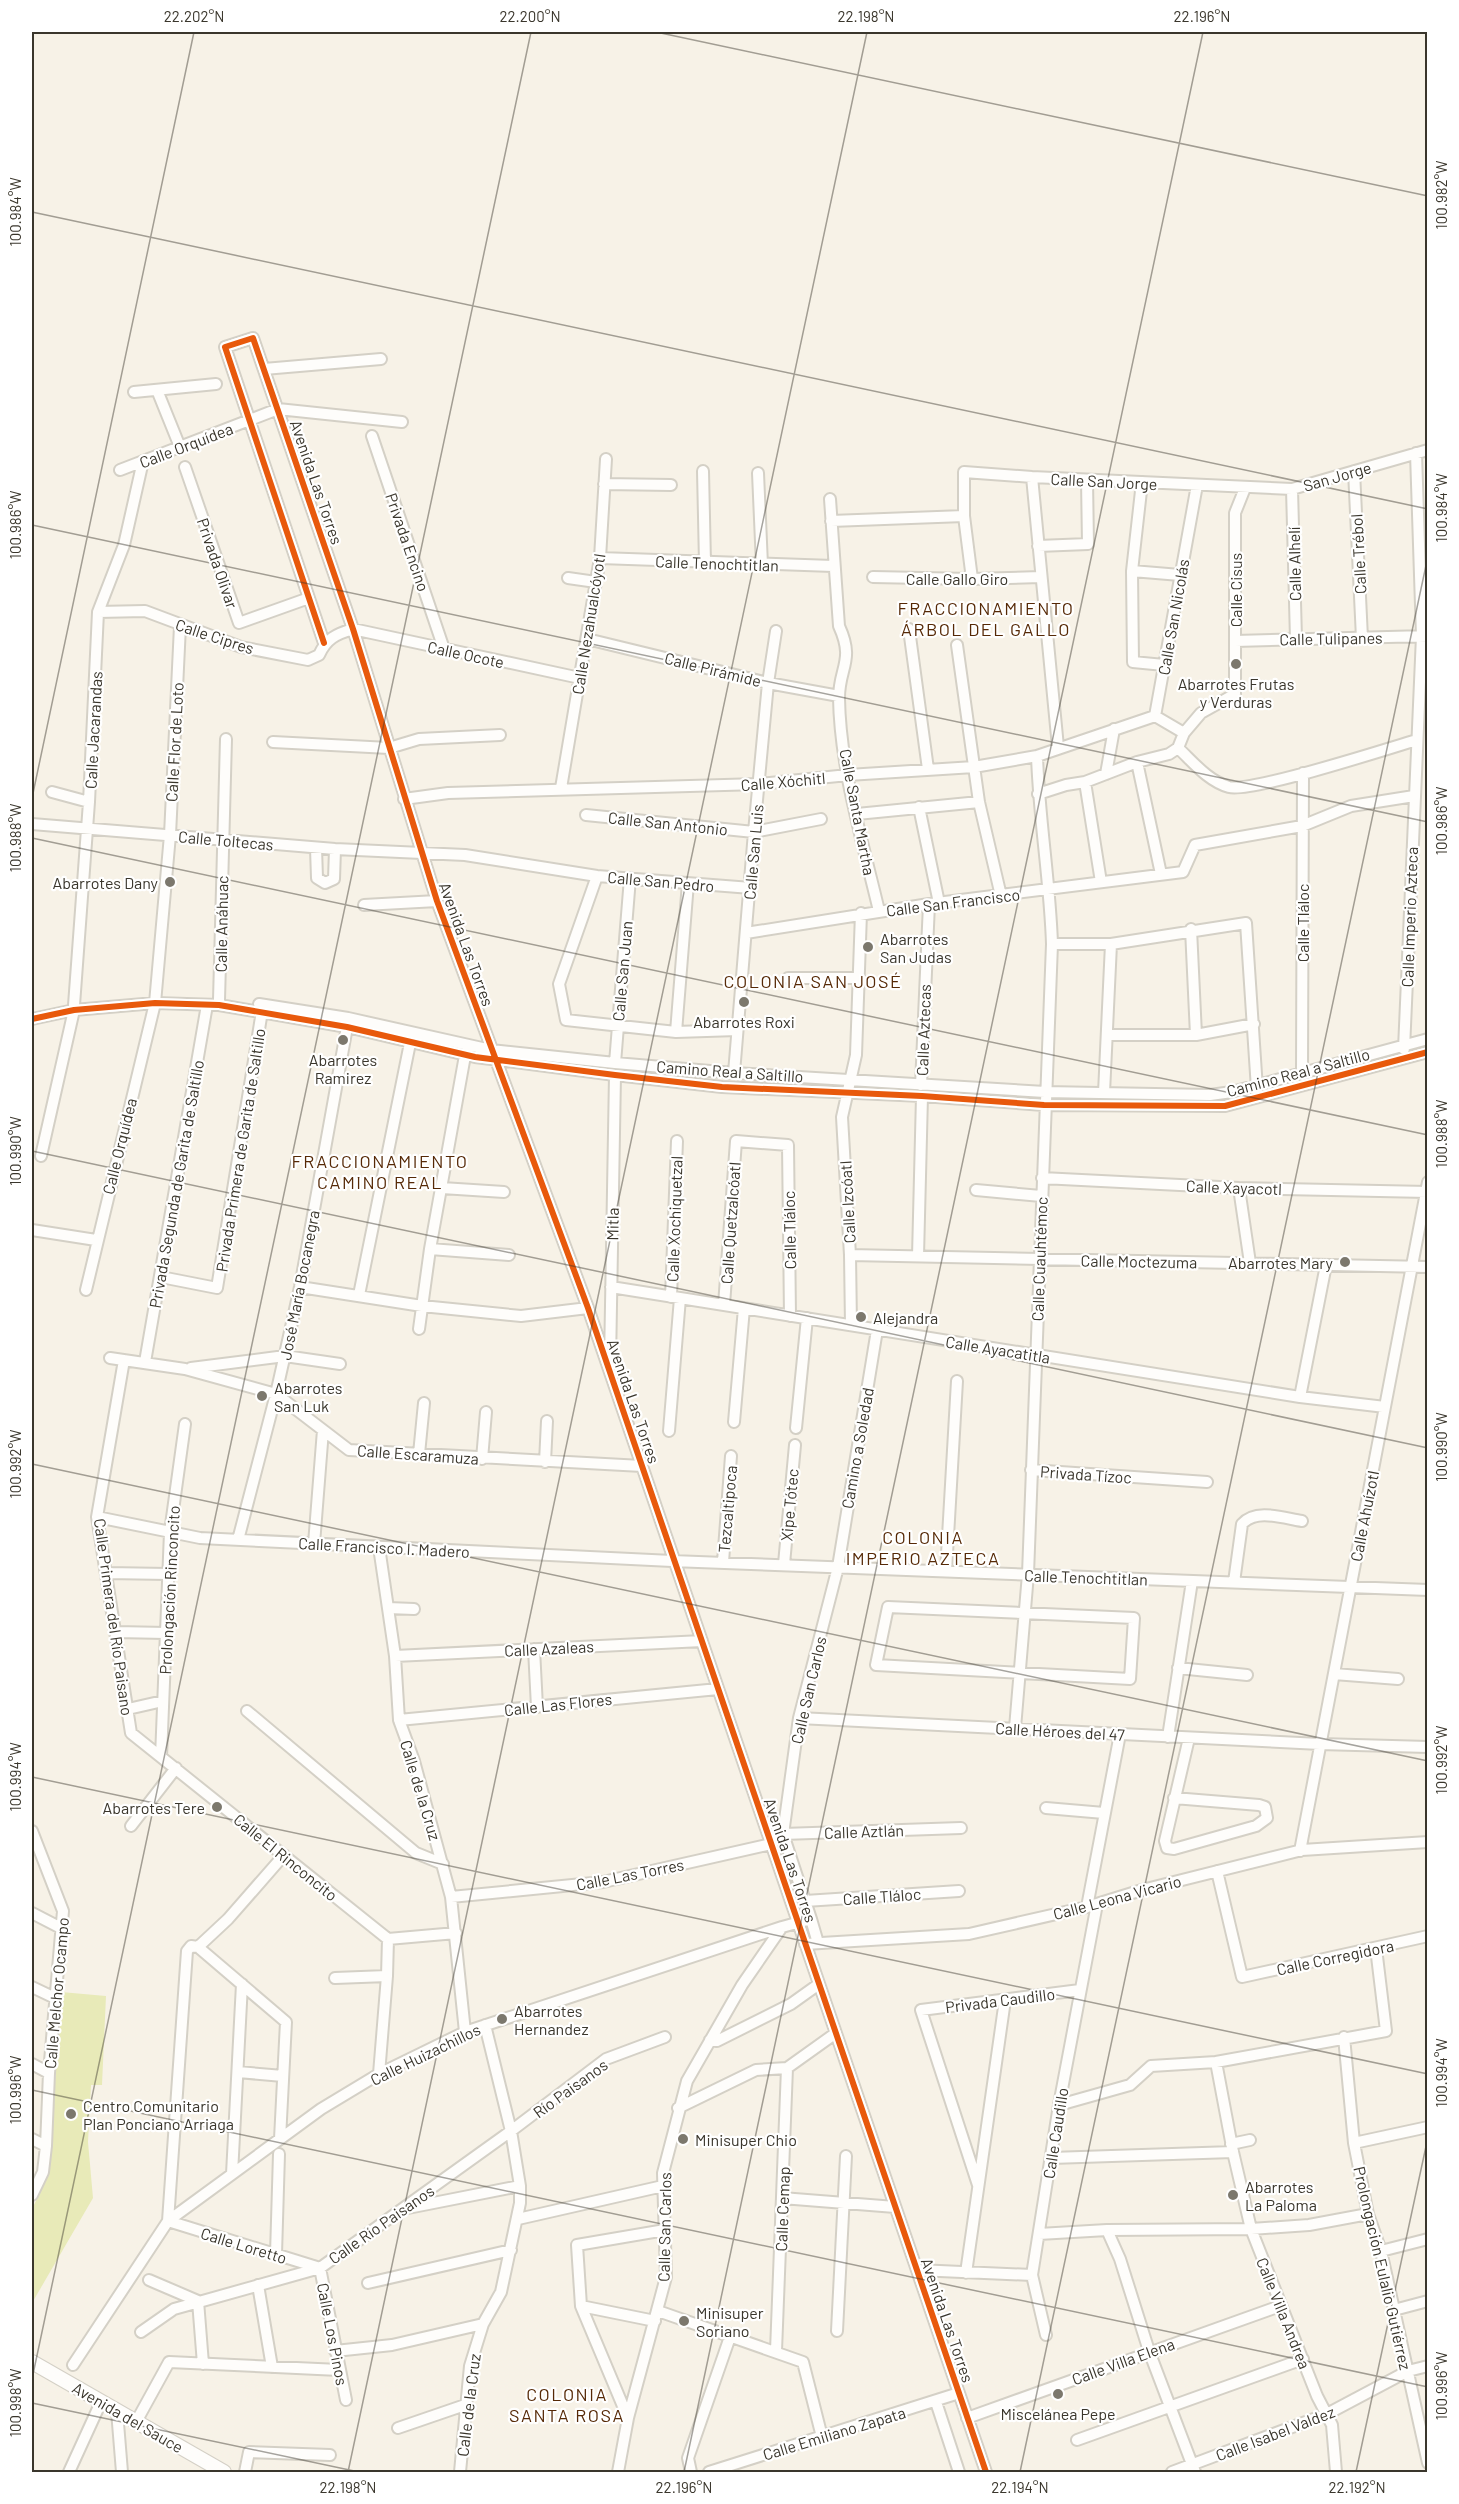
<svg xmlns="http://www.w3.org/2000/svg" width="1459" height="2504" font-family="Barlow,sans-serif">
<style>
.green{fill:#e8eab8}
.lines{fill:none;stroke-linecap:round;stroke-linejoin:round}
.minor-casing{stroke:#d4d0c6;stroke-width:14}
.major-casing{stroke:#d4d0c6;stroke-width:16}
.minor{stroke:#fefdfb;stroke-width:10}
.major{stroke:#fefdfb;stroke-width:14}
.cycleway-casing{stroke:#fff;stroke-width:10}
.cycleway{stroke:#e8590c;stroke-width:6}
.ticks{fill:none;stroke:#3a362c;stroke-width:1.5;stroke-opacity:0.45}
.poi-dot{fill:#7c786d;stroke:#fff;stroke-width:2}
.labels{text-anchor:middle;dominant-baseline:central;stroke-width:4.5;stroke-linejoin:round;paint-order:stroke}
.street-label{font-size:16px;fill:#3a362c;stroke:#fff}
.poi-label{font-size:16px;fill:#3a362c;stroke:#fff;text-anchor:start}
.neighbourhood-label{font-size:18px;letter-spacing:1.5px;fill:#562906;stroke:#fff}
.neatline{fill:none;stroke:#3a362c;stroke-width:2}
.ticks-label{font-size:15px;text-anchor:middle;fill:#3a362c}
</style>
<rect width="100%" height="100%" fill="#f7f2e7"/>
<path class="green" d="M61 1992 106 1996 102 2085H91L88 2142 93 2198 32 2303V2209L49 2174Z"/>
<g class="lines">
<defs>
<path id="minor" d="M264 369 381 359
M157 390 180 447
M134 392 216 384
M372 436 444 649
M185 467 239 623 309 598
M120 470 278 409 402 422
M703 471 705 563
M1354 471 1362 638
M758 473 762 565
M1032 477 1058 747
M1142 482 1132 571 1133 662 1164 665
M604 484 671 485
M1292 489 1296 639
M830 499 839 626C855 661 839 667 839 698 840 768 863 843 879 911
M831 521 964 516
M1038 546 1088 544 1087 480
M600 558 833 566
M1132 571 1180 575
M873 577 972 579 1041 577
M568 578 596 582
M972 579 964 516V472L1032 477 1292 489 1428 450
M98 612 145 611 241 647 308 660 319 655C326 639 336 634 353 629L580 678
M909 629 928 769
M587 639 768 683 839 696
M1235 641 1427 636
M324 643 225 347 253 338 353 629 437 901 588 1308 986 2472
M957 645 979 802 1001 896
M1155 716 1197 485
M1155 716 1184 733
M273 742 389 748 419 739 500 735
M1178 748C1193 762 1208 781 1229 787 1252 793 1386 749 1417 740
M1137 762 1161 874
M1106 774 1114 729
M1085 782 1101 882
M561 788 600 558 606 459
M52 792 89 802
M1038 794 1066 785 1085 782 1137 762 1169 754 1178 748 1184 733 1201 713 1235 694V513L1245 488
M404 799 448 793 759 784 848 775 974 767 1037 756 1155 716
M919 807 939 903
M857 814 979 802
M586 815 754 832 821 819
M32 824 335 849 465 855 597 876 751 888
M316 848 317 878 325 883 334 879 335 849
M597 876 559 984 566 1020 676 1032 737 1030
M364 905 437 901
M1191 929 1196 1035
M746 933 929 904 1183 872 1195 845 1302 826 1351 806 1414 796
M1052 944H1111L1246 923 1257 1089
M788 978H860
M219 1000 226 739
M259 1004 348 1018 491 1050 615 1063 734 1073 1045 1092 1210 1095 1232 1092 1428 1039
M74 1005 89 802 98 612 124 545 143 461
M32 1019 74 1010 155 1003 219 1005 347 1027 475 1057 615 1075 722 1087 922 1096 1044 1105 1225 1106 1428 1052
M676 1032 688 883
M1108 1035H1196L1254 1024
M1404 1049 1422 636 1416 453
M615 1063 630 878
M1302 1072 1303 773
M734 1073 754 832 768 683 776 631
M921 1085 929 904
M1104 1093 1111 944
M41 1156 74 1010
M1042 1178 1239 1188 1428 1192
M442 1188 504 1192
M1239 1188 1250 1263
M976 1190 1041 1196
M32 1230 96 1240
M430 1249 509 1255
M850 1255 1428 1267
M918 1256 922 1096
M161 1277 217 1288 262 1011
M300 1287 422 1306 521 1316 588 1308
M611 1287 1300 1397 1385 1407
M86 1290 155 1003 170 835 180 626
M359 1295 410 1043
M671 1297 677 1141
M724 1305 736 1141 788 1145 790 1316
M851 1325 850 1255 842 1117 856 1055 861 913
M419 1329 430 1249 466 1050
M110 1358 185 1369 276 1394 349 1450 642 1466
M124 1360 97 1517 131 1733 388 1939 456 1933
M145 1362 207 1005
M610 1363 615 1075
M191 1368 285 1356 340 1364
M1300 1397 1326 1265
M734 1422 744 1308
M796 1428 807 1318
M669 1431 680 1298
M419 1454 424 1403
M482 1459 486 1412
M545 1462 547 1421
M1031 1470 1207 1482
M97 1517 200 1538 672 1561 1428 1590
M238 1540 276 1394 300 1287 347 1027
M314 1544 323 1430
M379 1547 395 1656 399 1720 414 1761 451 1897 465 2032
M723 1562 731 1456
M784 1564 795 1445
M946 1571 957 1381
M107 1573 168 1574
M1234 1582 1242 1524C1256 1508 1283 1518 1302 1521
M888 1607 1134 1618 1130 1679 876 1665Z
M388 1608 414 1609
M116 1632 166 1633
M534 1649 537 1707
M395 1656 702 1641
M1178 1668 1247 1675
M1334 1674 1398 1679
M128 1709 163 1701
M247 1711 416 1853 443 1864
M799 1718 1320 1744 1428 1747
M399 1720 718 1689
M1015 1728 1028 1574 1052 944C1050 881 1039 819 1037 756
M1168 1737 1192 1581
M161 1757 170 1532 185 1424
M1174 1798 1259 1805 1265 1807 1267 1818 1256 1826 1174 1849 1167 1848 1165 1841 1189 1738
M1046 1808 1104 1813
M131 1826 176 1768
M32 1831 63 1911 49 2073 46 2146 43 2172 32 2195
M1300 1851 1428 1182
M1217 1871 1242 1977 1428 1936
M451 1897 603 1882 771 1844 783 1834 961 1828
M805 1901 959 1891
M1087 1907 1120 1734
M32 1913 61 1928
M811 1919 818 1943
M805 1944 969 1934 1087 1907 1142 1890 1302 1850 1428 1842
M198 1947 228 1919 284 1855
M335 1978 387 1976
M32 1987 55 1998
M1344 2037 1354 2143 1368 2214 1381 2251 1428 2463
M710 2040 717 2041 791 2004 819 1984
M1216 2062 1233 2152 1251 2229 1317 2396 1332 2425 1336 2472
M32 2064 49 2073
M238 2072 283 2076
M379 2074 387 1976 388 1939
M1059 2105 1130 2085 1151 2066 1216 2062 1386 2031 1376 1948
M678 2108 756 2070 787 2068 836 2033
M32 2139 46 2146
M1354 2143 1428 2127
M1231 2144 1250 2140
M1051 2158 1233 2152
M232 2174 242 1984
M978 2185 921 2010 1080 1990
M782 2198 895 2207
M408 2208 520 2186
M518 2219 663 2186
M168 2221 321 2109 379 2074 465 2032 782 1927
M168 2221 320 2268
M1107 2230 1120 2259 1149 2351 1195 2472
M1039 2234 1107 2230 1251 2229 1309 2225 1368 2214
M1381 2251 1428 2239
M276 2254 279 2154
M320 2268 346 2400
M917 2270 1032 2275
M966 2273 1005 2000
M149 2280 198 2301 203 2364
M368 2283 511 2250
M258 2285 272 2367
M581 2306 655 2321
M1394 2310 1428 2301
M658 2311 803 2362 822 2437
M837 2331 846 2156
M141 2332 174 2309 320 2268 511 2131 606 2059 665 2037
M1046 2335 1032 2275 1059 2105 1097 1904
M335 2351 392 2345 483 2324
M776 2351 787 2068
M73 2365 168 2221 187 1951 191 1946 198 1947 286 2022 280 2139
M936 2402 959 2472
M117 2411 122 2472
M628 2418 581 2306 577 2245 665 2230
M967 2418 1280 2306
M136 2422 169 2362 339 2370
M398 2428 465 2405
M1077 2440 1303 2359
M69 2472 101 2402
M245 2472 249 2452 330 2455
M460 2472 470 2366 483 2324 501 2292 520 2203V2186L511 2131 485 2025
M618 2472 628 2418 666 2277 663 2173 687 2081 742 1985 782 1927 811 1919 783 1834 799 1718 838 1567 877 1330
M691 2472 688 2458 731 2334
M709 2472 959 2393
M1172 2472 1327 2414 1408 2371 1428 2366"/>
<path id="major" d="M32 2362 224 2472"/>
</defs>
<use href="#minor" class="minor-casing"/>
<use href="#major" class="major-casing"/>
<use href="#minor" class="minor"/>
<use href="#major" class="major"/>
<defs>
<path id="cycleway" d="M324 643 225 347 253 338 353 629 437 901 588 1308 986 2472
M32 1019 74 1010 155 1003 219 1005 347 1027 475 1057 615 1075 722 1087 922 1096 1044 1105 1225 1106 1428 1052"/>
</defs>
<use href="#cycleway" class="cycleway-casing"/>
<use href="#cycleway" class="cycleway"/>
</g>
<path class="ticks" d="M656 32 1428 196M32 212 1428 509M32 525 1428 822M32 798 194 32M32 838 1428 1135M32 1151 1428 1448M32 1464 1428 1761M32 1777 1428 2074M32 2090 1428 2387M32 2379 531 32M32 2403 359 2472M348 2472 867 32M684 2472 1203 32M1020 2472 1428 556M1356 2472 1428 2137"/>
<g class="poi-dot">
<circle cx="1236" cy="664" r="6"/>
<circle cx="170" cy="882" r="6"/>
<circle cx="868" cy="947" r="6"/>
<circle cx="744" cy="1002" r="6"/>
<circle cx="343" cy="1040" r="6"/>
<circle cx="1345" cy="1262" r="6"/>
<circle cx="861" cy="1317" r="6"/>
<circle cx="262" cy="1396" r="6"/>
<circle cx="217" cy="1807" r="6"/>
<circle cx="502" cy="2019" r="6"/>
<circle cx="71" cy="2114" r="6"/>
<circle cx="683" cy="2139" r="6"/>
<circle cx="1233" cy="2195" r="6"/>
<circle cx="684" cy="2321" r="6"/>
<circle cx="1058" cy="2394" r="6"/>
</g>
<g class="labels">
<g class="street-label">
<text transform="translate(186 445) rotate(-21)">Calle Orquídea</text>
<text transform="translate(1337 476) rotate(-16)">San Jorge</text>
<text transform="translate(1104 481) rotate(3)">Calle San Jorge</text>
<text transform="translate(317 482) rotate(71)">Avenida Las Torres</text>
<text transform="translate(408 542) rotate(71)">Privada Encino</text>
<text transform="translate(1358 554) rotate(-93)">Calle Trébol</text>
<text transform="translate(218 563) rotate(71)">Privada Olivar</text>
<text transform="translate(717 563) rotate(2)">Calle Tenochtitlan</text>
<text transform="translate(1294 564) rotate(-91)">Calle Alhelí</text>
<text x="957" y="578">Calle Gallo Giro</text>
<text transform="translate(1235 590) rotate(-90)">Calle Cisus</text>
<text transform="translate(1173 617) rotate(-80)">Calle San Nicolás</text>
<text transform="translate(588 624) rotate(-81)">Calle Nezahualcóyotl</text>
<text transform="translate(215 636) rotate(18)">Calle Cipres</text>
<text transform="translate(1331 638) rotate(-1)">Calle Tulipanes</text>
<text transform="translate(466 654) rotate(12)">Calle Ocote</text>
<text transform="translate(713 669) rotate(14)">Calle Pirámide</text>
<text transform="translate(93 730) rotate(-87)">Calle Jacarandas</text>
<text transform="translate(174 742) rotate(-87)">Calle Flor de Loto</text>
<text transform="translate(783 781) rotate(-5)">Calle Xóchitl</text>
<text transform="translate(858 812) rotate(79)">Calle Santa Martha</text>
<text transform="translate(668 823) rotate(6)">Calle San Antonio</text>
<text transform="translate(226 840) rotate(5)">Calle Toltecas</text>
<text transform="translate(753 852) rotate(-85)">Calle San Luis</text>
<text transform="translate(661 881) rotate(5)">Calle San Pedro</text>
<text transform="translate(953 902) rotate(-7)">Calle San Francisco</text>
<text transform="translate(1409 917) rotate(-88)">Calle Imperio Azteca</text>
<text transform="translate(1302 923) rotate(-90)">Calle Tláloc</text>
<text transform="translate(221 924) rotate(-89)">Calle Anáhuac</text>
<text transform="translate(467 944) rotate(70)">Avenida Las Torres</text>
<text transform="translate(622 971) rotate(-85)">Calle San Juan</text>
<text transform="translate(923 1030) rotate(-88)">Calle Aztecas</text>
<text transform="translate(730 1071) rotate(4)">Camino Real a Saltillo</text>
<text transform="translate(1298 1072) rotate(-15)">Camino Real a Saltillo</text>
<text transform="translate(119 1146) rotate(-76)">Calle Orquídea</text>
<text transform="translate(240 1150) rotate(-81)">Privada Primera de Garita de Saltillo</text>
<text transform="translate(176 1184) rotate(-80)">Privada Segunda de Garita de Saltillo</text>
<text transform="translate(1234 1187) rotate(2)">Calle Xayacotl</text>
<text transform="translate(847 1202) rotate(-93)">Calle Izcóatl</text>
<text transform="translate(674 1219) rotate(-88)">Calle Xochiquetzal</text>
<text transform="translate(730 1223) rotate(-86)">Calle Quetzalcóatl</text>
<text transform="translate(612 1224) rotate(-89)">Mitla</text>
<text transform="translate(789 1230) rotate(-91)">Calle Tláloc</text>
<text transform="translate(1039 1259) rotate(-88)">Calle Cuauhtémoc</text>
<text transform="translate(1139 1261) rotate(1)">Calle Moctezuma</text>
<text transform="translate(299 1285) rotate(-79)">José María Bocanegra</text>
<text transform="translate(998 1349) rotate(9)">Calle Ayacatitla</text>
<text transform="translate(634 1401) rotate(71)">Avenida Las Torres</text>
<text transform="translate(857 1448) rotate(-80)">Camino a Soledad</text>
<text transform="translate(418 1454) rotate(4)">Calle Escaramuza</text>
<text transform="translate(1086 1474) rotate(4)">Privada Tízoc</text>
<text transform="translate(789 1505) rotate(-85)">Xipe Tótec</text>
<text transform="translate(727 1509) rotate(-85)">Tezcaltipoca</text>
<text transform="translate(1364 1516) rotate(-79)">Calle Ahuízotl</text>
<text transform="translate(384 1547) rotate(3)">Calle Francisco I. Madero</text>
<text transform="translate(1086 1577) rotate(2)">Calle Tenochtitlan</text>
<text transform="translate(169 1590) rotate(-87)">Prolongación Rinconcito</text>
<text transform="translate(114 1617) rotate(82)">Calle Primera del Río Paisano</text>
<text transform="translate(549 1648) rotate(-3)">Calle Azaleas</text>
<text transform="translate(808 1690) rotate(-77)">Calle San Carlos</text>
<text transform="translate(558 1704) rotate(-6)">Calle Las Flores</text>
<text transform="translate(1060 1731) rotate(3)">Calle Héroes del 47</text>
<text transform="translate(421 1790) rotate(73)">Calle de la Cruz</text>
<text transform="translate(864 1831) rotate(-2)">Calle Aztlán</text>
<text transform="translate(286 1857) rotate(39)">Calle El Rinconcito</text>
<text transform="translate(791 1860) rotate(71)">Avenida Las Torres</text>
<text transform="translate(630 1874) rotate(-11)">Calle Las Torres</text>
<text transform="translate(882 1896) rotate(-4)">Calle Tláloc</text>
<text transform="translate(1117 1897) rotate(-15)">Calle Leona Vicario</text>
<text transform="translate(1335 1957) rotate(-12)">Calle Corregidora</text>
<text transform="translate(56 1993) rotate(-85)">Calle Melchor Ocampo</text>
<text transform="translate(1000 2000) rotate(-7)">Privada Caudillo</text>
<text transform="translate(425 2054) rotate(-26)">Calle Huizachillos</text>
<text transform="translate(570 2088) rotate(-36)">Río Paisanos</text>
<text transform="translate(1055 2133) rotate(-81)">Calle Caudillo</text>
<text transform="translate(782 2209) rotate(-88)">Calle Cemap</text>
<text transform="translate(381 2224) rotate(-35)">Calle Río Paisanos</text>
<text transform="translate(664 2227) rotate(-89)">Calle San Carlos</text>
<text transform="translate(244 2245) rotate(17)">Calle Loretto</text>
<text transform="translate(1383 2268) rotate(77)">Prolongación Eulalio Gutiérrez</text>
<text transform="translate(1284 2313) rotate(68)">Calle Villa Andrea</text>
<text transform="translate(948 2320) rotate(71)">Avenida Las Torres</text>
<text transform="translate(333 2334) rotate(79)">Calle Los Pinos</text>
<text transform="translate(1123 2361) rotate(-20)">Calle Villa Elena</text>
<text transform="translate(468 2405) rotate(-83)">Calle de la Cruz</text>
<text transform="translate(128 2417) rotate(30)">Avenida del Sauce</text>
<text transform="translate(834 2433) rotate(-17)">Calle Emiliano Zapata</text>
<text transform="translate(1275 2433) rotate(-21)">Calle Isabel Valdez</text>
</g>
<g class="poi-label">
<text x="1236" y="683" text-anchor="middle">Abarrotes Frutas<tspan x="1236" dy="18">y Verduras</tspan></text>
<text x="158" y="882" text-anchor="end">Abarrotes Dany</text>
<text x="880" y="938">Abarrotes<tspan x="880" dy="18">San Judas</tspan></text>
<text x="744" y="1021" text-anchor="middle">Abarrotes Roxi</text>
<text x="343" y="1059" text-anchor="middle">Abarrotes<tspan x="343" dy="18">Ramirez</tspan></text>
<text x="1333" y="1262" text-anchor="end">Abarrotes Mary</text>
<text x="873" y="1317">Alejandra</text>
<text x="274" y="1387">Abarrotes<tspan x="274" dy="18">San Luk</tspan></text>
<text x="205" y="1807" text-anchor="end">Abarrotes Tere</text>
<text x="514" y="2010">Abarrotes<tspan x="514" dy="18">Hernandez</tspan></text>
<text x="83" y="2105">Centro Comunitario<tspan x="83" dy="18">Plan Ponciano Arriaga</tspan></text>
<text x="695" y="2139">Minisuper Chio</text>
<text x="1245" y="2186">Abarrotes<tspan x="1245" dy="18">La Paloma</tspan></text>
<text x="696" y="2312">Minisuper<tspan x="696" dy="18">Soriano</tspan></text>
<text x="1058" y="2413" text-anchor="middle">Miscelánea Pepe</text>
</g>
<g class="neighbourhood-label">
<text x="986" y="608">FRACCIONAMIENTO<tspan x="986" dy="21">ÁRBOL DEL GALLO</tspan></text>
<text x="813" y="981">COLONIA SAN JOSÉ</text>
<text x="380" y="1161">FRACCIONAMIENTO<tspan x="380" dy="21">CAMINO REAL</tspan></text>
<text x="923" y="1537">COLONIA<tspan x="923" dy="21">IMPERIO AZTECA</tspan></text>
<text x="567" y="2394">COLONIA<tspan x="567" dy="21">SANTA ROSA</tspan></text>
</g>
</g>
<rect width="1459" height="2504" fill="none" stroke="#ffffff" stroke-width="66"/>
<rect x="33" y="33" width="1393" height="2438" class="neatline"/>
<g class="ticks-label">
<text x="194" y="22">22.202°N</text>
<text x="530" y="22">22.200°N</text>
<text x="866" y="22">22.198°N</text>
<text x="1202" y="22">22.196°N</text>
<text transform="translate(1442 195) rotate(-90)" y="5">100.982°W</text>
<text transform="translate(16 212) rotate(-90)" y="5">100.984°W</text>
<text transform="translate(1442 508) rotate(-90)" y="5">100.984°W</text>
<text transform="translate(16 525) rotate(-90)" y="5">100.986°W</text>
<text transform="translate(1442 821) rotate(-90)" y="5">100.986°W</text>
<text transform="translate(16 838) rotate(-90)" y="5">100.988°W</text>
<text transform="translate(1442 1134) rotate(-90)" y="5">100.988°W</text>
<text transform="translate(16 1151) rotate(-90)" y="5">100.990°W</text>
<text transform="translate(1442 1447) rotate(-90)" y="5">100.990°W</text>
<text transform="translate(16 1464) rotate(-90)" y="5">100.992°W</text>
<text transform="translate(1442 1760) rotate(-90)" y="5">100.992°W</text>
<text transform="translate(16 1777) rotate(-90)" y="5">100.994°W</text>
<text transform="translate(1442 2073) rotate(-90)" y="5">100.994°W</text>
<text transform="translate(16 2090) rotate(-90)" y="5">100.996°W</text>
<text transform="translate(1442 2386) rotate(-90)" y="5">100.996°W</text>
<text transform="translate(16 2403) rotate(-90)" y="5">100.998°W</text>
<text x="348" y="2493">22.198°N</text>
<text x="684" y="2493">22.196°N</text>
<text x="1020" y="2493">22.194°N</text>
<text x="1357" y="2493">22.192°N</text>
</g>
</svg>
